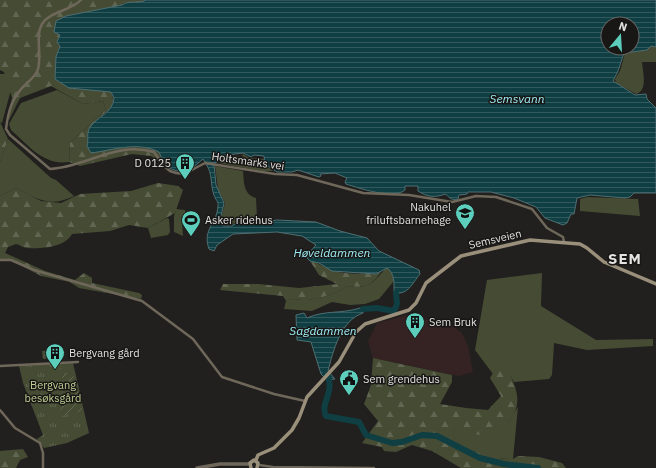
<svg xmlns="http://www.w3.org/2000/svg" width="656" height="468" font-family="'IBM Plex Sans',sans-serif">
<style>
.industrial{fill:#352223}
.grass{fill:#464c34}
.forest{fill:url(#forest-firs)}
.park{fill:url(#park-tufts)}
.garden{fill:url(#garden-furrows)}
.water{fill:url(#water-rules);stroke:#4e6f72;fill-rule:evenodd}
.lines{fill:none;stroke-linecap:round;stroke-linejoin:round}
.river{stroke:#0f3e43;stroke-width:6}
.minor{stroke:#6e675a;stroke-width:2.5}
.tertiary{stroke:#6e675a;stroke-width:3.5}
.secondary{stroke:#9a8f7a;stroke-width:3.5}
.labels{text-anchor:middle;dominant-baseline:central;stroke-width:3;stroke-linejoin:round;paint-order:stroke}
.street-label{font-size:11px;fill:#e1e1df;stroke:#181715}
.poi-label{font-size:11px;fill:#e1e1df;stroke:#181715;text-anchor:start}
.park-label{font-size:11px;fill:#c0ce93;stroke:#181715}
.water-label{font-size:12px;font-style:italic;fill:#9dedf7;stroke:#181715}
.district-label{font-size:15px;font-weight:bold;letter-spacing:1px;fill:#e4e3e0;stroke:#181715}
</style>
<defs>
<pattern id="forest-firs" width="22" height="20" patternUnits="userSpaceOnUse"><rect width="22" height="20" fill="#464c34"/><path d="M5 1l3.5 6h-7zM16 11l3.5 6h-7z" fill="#606651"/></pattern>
<pattern id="park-tufts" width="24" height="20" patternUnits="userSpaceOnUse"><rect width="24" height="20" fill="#464c34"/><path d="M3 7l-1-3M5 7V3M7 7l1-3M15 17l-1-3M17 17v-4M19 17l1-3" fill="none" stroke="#606651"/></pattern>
<pattern id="garden-furrows" width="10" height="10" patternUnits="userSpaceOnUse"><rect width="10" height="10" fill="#464c34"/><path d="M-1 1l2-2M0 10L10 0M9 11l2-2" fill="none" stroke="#606651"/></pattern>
<pattern id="water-rules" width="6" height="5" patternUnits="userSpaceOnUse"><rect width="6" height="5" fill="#0f3e43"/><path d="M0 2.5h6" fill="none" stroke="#325a5e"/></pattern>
</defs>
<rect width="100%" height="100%" fill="#21201e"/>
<path class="industrial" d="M408 315 451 325 462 333 468 346 473 372 459 376 373 358 368 341 377 323Z"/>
<path class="grass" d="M651 46 656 47V62H642C643 73 648 90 636 94L616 83 615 79 620 71 625 53 647 50Z
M0 74H10L13 82 2 123 0 122Z
M57 90 83 104 103 101 106 109 70 143 69 162C44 166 28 145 11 130L9 124 21 103Z
M8 139 51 178 56 180 74 196C50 208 37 199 16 188L0 196V162Z
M243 154 249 158 264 159 265 165 273 171H262L219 163C225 156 237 155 246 158L242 156Z
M215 166 243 171C244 182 243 194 256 198L257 219C239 217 238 226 223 225L221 219 225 203 218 189Z
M587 197 638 199 640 216 580 211V199Z
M176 209 185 210 187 219 182 224 183 236 174 232V216Z
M167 218 169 219 170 232 168 235 151 238 148 228Z
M387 267 391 271 394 281 379 299 365 304 350 305 332 302 312 311 284 309 286 301C294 297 297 300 305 300 317 300 338 293 348 286 371 289 372 283 387 267Z
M542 273 541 306 596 340 653 339V346L587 350 554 343 552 375 549 379 514 382 501 361 493 374 475 350 487 280Z
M518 407 513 459C499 459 479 457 467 450 462 446 457 441 453 437L455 429 487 435 509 421Z"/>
<path class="forest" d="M0 0H146L142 2 124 3 122 5 66 16 56 21 57 32 60 35 57 42 60 46 56 57 55 78 70 88 105 90 111 92C118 109 106 110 97 120 92 126 90 138 87 146L96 152C107 147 150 144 160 152 163 155 163 160 164 163L162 164 151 156 132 154 80 166 69 162 70 143 106 109 103 101 83 104 51 86 20 98 9 120 8 114 12 98 4 72 0 70Z
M0 122 8 139 0 162Z
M158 183 178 186 183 190 175 213 148 228 129 225 110 231 72 234C65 247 42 249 28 248 24 248 20 245 16 244L8 247 5 253 45 271 75 280 84 273 92 278V283L139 293 142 295 141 299 79 288 70 282 41 276 11 260 0 261V196L16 188 41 201 61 203 80 194 131 191Z
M310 261C319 263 323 267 331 270 339 274 372 275 381 272 370 287 365 288 348 286 338 293 317 300 305 300 297 300 294 297 286 301L283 296 220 290 223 284H258L299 288 337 284 319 275Z
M373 358 452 375V382L440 404 466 408 488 410 501 396 490 378 501 360C515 382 528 405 504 426 499 430 495 434 489 435 478 436 465 431 455 430L453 437 468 450 503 459H513L518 456 539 457 562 463 566 468H461L432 451 412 445 396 452 384 451 382 447 362 443 378 421 364 404 371 385Z
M23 449 28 457 20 460 16 468H0V451Z"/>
<path class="park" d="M73 363 89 433 67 443 44 448 37 439 43 435 23 383 19 366Z"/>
<path class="garden" d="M63 349 64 357 43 359 42 351Z
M62 368 64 374 70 372 74 377 83 411 61 416 60 404 64 387 60 370Z"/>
<path class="water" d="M146 0H656V47L651 46 647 50 624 53 618 71 613 81 635 95 646 94 647 99 656 108V193H634L630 197 625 198 590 195 577 198 574 214H571L567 223 563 225 545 218 536 207 514 198 491 192H468L467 194 459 195 458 199C450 201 449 196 445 194 435 198 427 197 418 191V186H405V190C393 200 359 188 346 184L345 182 347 178 335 173 320 174 321 176 319 177 298 170 292 172H277L265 164 264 156 254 155 251 157 243 153 219 156 216 163 205 162 203 159 191 169 177 171 169 168 164 163 159 152C137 141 114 150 91 153L87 146C89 139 86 134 90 127 97 117 113 113 114 98L111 92 69 88 55 79 56 57 60 46 57 42 60 35 54 32 56 21 66 16 122 5C128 0 139 4 146 0ZM608 24H632V48H608Z
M206 164 214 165 216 185 224 203 220 220 223 226H231L246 219 265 222 277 220 316 222 340 231 367 238 379 251 419 270 420 274C412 283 409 295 394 293 394 284 395 273 387 268L376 274 332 271 319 263 310 261 307 258 308 254 316 245 302 236 277 232 233 234 217 245 214 251 209 249C202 229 217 224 218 206 219 202 215 199 214 195 210 184 213 174 206 164Z
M360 308 363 309V313C341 320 333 351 328 371L335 379 327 380 321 374 311 342 297 340 296 315 304 313 307 318C324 310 342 314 360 308Z"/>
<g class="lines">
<path class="river" d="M363 309 377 308 394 311 397 304 396 293
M326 373C337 391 319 403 326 416L359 422 366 435 392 443 402 442 422 435 437 436 480 458 504 464 538 468"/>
<path class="minor" d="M81 0C71 11 50 11 42 24 35 36 42 55 38 69 36 76 30 80 25 85 12 97 8 112 6 129L10 135 50 169C87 167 115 141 154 152L164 166 170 171 176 173 184 174 205 163 275 174 297 175 363 193 409 195 452 202 476 196 496 197 532 209 547 228 563 237 564 242
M0 260H11L34 270 142 301 193 339 222 377 274 394 305 401
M0 366 78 362
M0 410 15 428 40 443 43 453V468
M259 465 273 467 374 468"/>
<path class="tertiary" d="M197 468 220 464H249"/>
<path class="secondary" d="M256 460 258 455 274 448 292 430 299 418 307 397 339 362 356 332 365 324 409 310 416 303 426 283 461 256 530 240 580 244 587 248 604 262 656 284
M251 468 250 463 254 460 258 463 257 468"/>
</g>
<defs>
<symbol id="building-pin" viewBox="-11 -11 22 30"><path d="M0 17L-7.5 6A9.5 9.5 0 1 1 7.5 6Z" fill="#5ccebb" stroke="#181715"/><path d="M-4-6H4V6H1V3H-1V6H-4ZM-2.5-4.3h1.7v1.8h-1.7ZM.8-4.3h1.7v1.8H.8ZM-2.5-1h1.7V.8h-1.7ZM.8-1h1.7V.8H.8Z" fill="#111"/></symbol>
<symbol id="school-pin" viewBox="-11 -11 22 30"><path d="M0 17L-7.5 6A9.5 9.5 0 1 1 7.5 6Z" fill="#5ccebb" stroke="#181715"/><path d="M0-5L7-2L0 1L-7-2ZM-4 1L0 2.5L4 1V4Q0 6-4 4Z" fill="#111"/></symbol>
<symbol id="stadium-pin" viewBox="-11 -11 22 30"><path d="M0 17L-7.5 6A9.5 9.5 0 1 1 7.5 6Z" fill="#5ccebb" stroke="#181715"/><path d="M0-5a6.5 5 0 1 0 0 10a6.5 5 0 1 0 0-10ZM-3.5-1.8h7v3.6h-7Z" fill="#111"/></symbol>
<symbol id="civic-pin" viewBox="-11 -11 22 30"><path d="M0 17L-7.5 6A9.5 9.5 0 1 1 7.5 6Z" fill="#5ccebb" stroke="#181715"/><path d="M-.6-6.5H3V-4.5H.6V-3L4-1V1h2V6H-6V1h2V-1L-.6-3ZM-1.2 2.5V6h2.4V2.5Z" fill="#111"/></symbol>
</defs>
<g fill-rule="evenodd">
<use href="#building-pin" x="174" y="152" width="22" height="30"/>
<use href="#school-pin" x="454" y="202" width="22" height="30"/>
<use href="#stadium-pin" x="180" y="209" width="22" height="30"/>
<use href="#building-pin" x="404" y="311" width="22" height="30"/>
<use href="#building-pin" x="44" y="342" width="22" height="30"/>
<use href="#civic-pin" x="338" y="368" width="22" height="30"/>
</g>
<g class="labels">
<g class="street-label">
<text transform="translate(248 161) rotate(8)">Holtsmarks vei</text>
<text transform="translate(495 239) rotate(-13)">Semsveien</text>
</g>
<g class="poi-label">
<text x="171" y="163" text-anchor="end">D 0125</text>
<text x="451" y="207" text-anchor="end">Nakuhel<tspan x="451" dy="13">friluftsbarnehage</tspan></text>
<text x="205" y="220">Asker ridehus</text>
<text x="429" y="322">Sem Bruk</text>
<text x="69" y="353">Bergvang gård</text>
<text x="363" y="379">Sem grendehus</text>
</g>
<g class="park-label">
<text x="53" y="385">Bergvang<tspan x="53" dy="13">besøksgård</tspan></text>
</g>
<g class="water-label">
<text x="517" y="98">Semsvann</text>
<text x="332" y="252">Høveldammen</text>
<text x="323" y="330">Sagdammen</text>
</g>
<g class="district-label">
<text x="625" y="258">SEM</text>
</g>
</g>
<g transform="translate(620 36) rotate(18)"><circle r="19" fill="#181715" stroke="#686866"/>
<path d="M0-3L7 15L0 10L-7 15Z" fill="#5ccebb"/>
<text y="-6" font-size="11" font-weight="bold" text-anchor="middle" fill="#e1e1df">N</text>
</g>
</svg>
